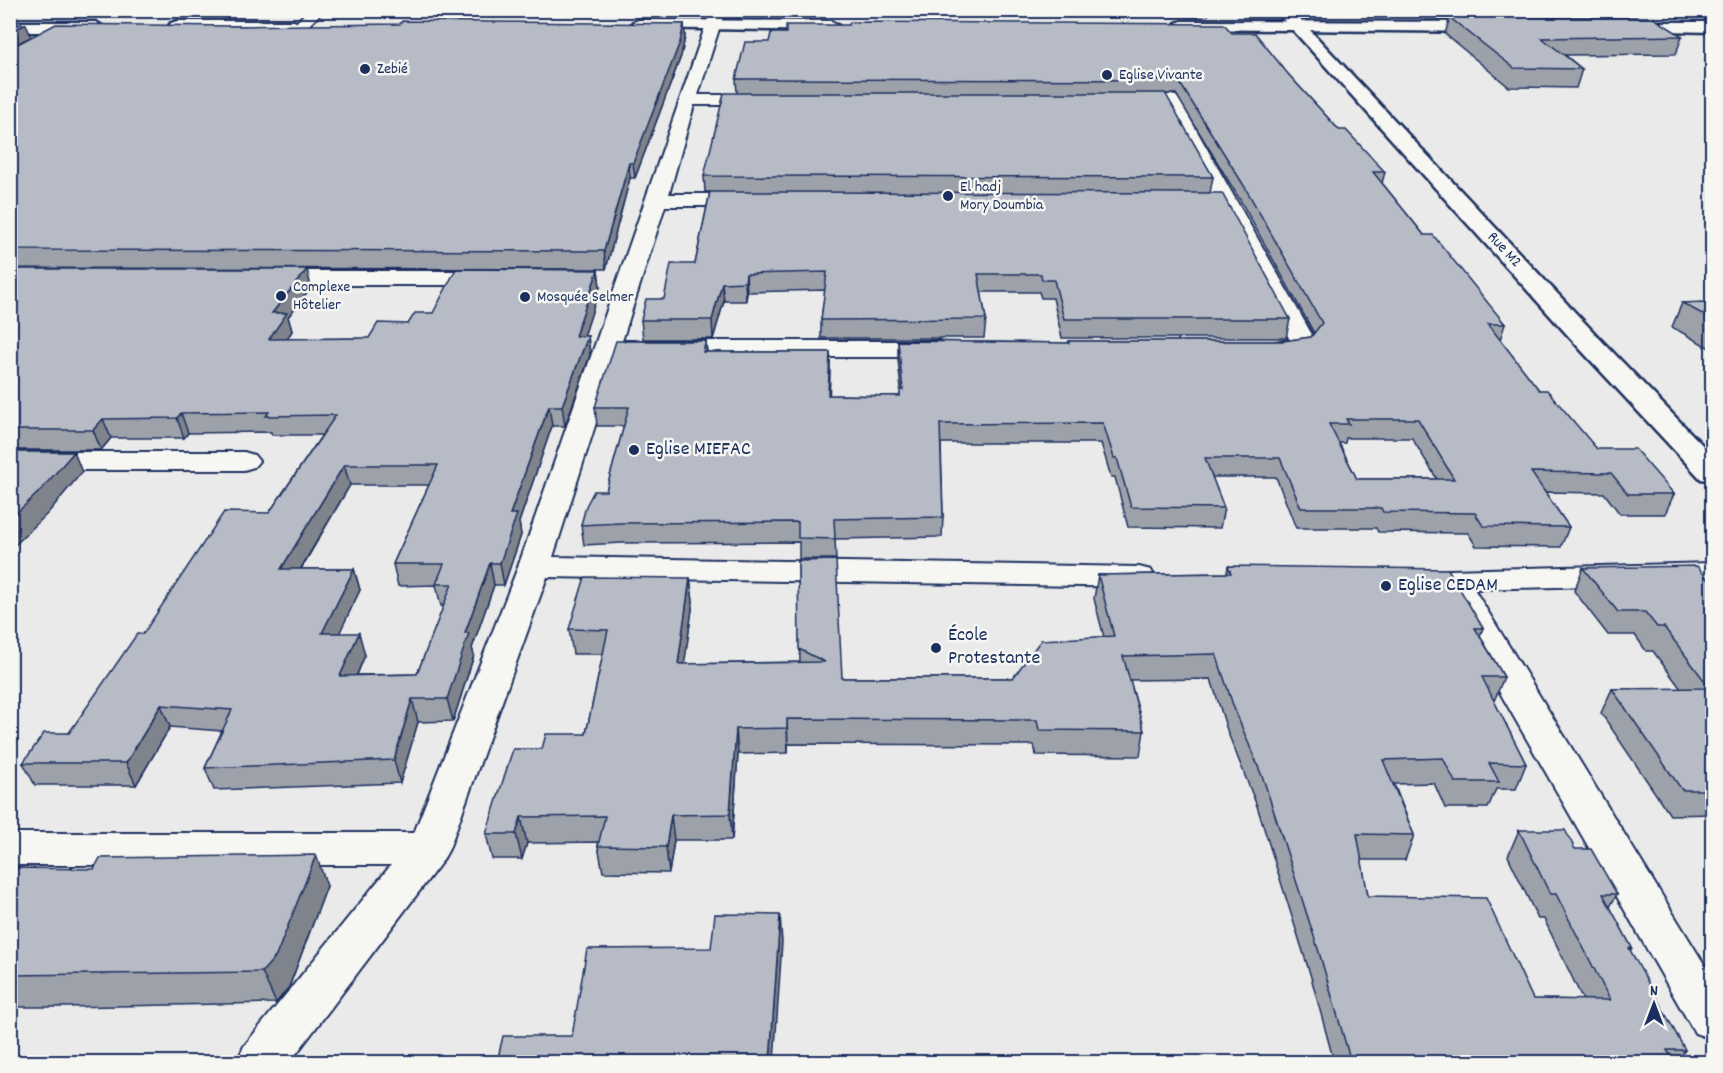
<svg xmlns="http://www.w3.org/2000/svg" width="1723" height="1073" font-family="Dekko,sans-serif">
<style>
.green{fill:#caced5;stroke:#727e9a;stroke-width:1.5}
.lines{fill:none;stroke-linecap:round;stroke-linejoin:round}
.minor-casing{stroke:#1b2f5e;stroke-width:4}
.tertiary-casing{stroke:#1b2f5e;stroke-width:5}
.secondary-casing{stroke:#1b2f5e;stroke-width:5}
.minor{fill:#f6f6f2;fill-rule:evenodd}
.tertiary{fill:#f6f6f2;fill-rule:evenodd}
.secondary{fill:#f6f6f2;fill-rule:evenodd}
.wall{fill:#9da1aa;stroke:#1b2f5e;stroke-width:1.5;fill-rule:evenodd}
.shaded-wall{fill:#7f838b;stroke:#1b2f5e;stroke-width:1.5}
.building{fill:#b6bbc6;stroke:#1b2f5e;stroke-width:1.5;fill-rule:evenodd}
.poi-dot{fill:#1b2f5e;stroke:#f6f6f2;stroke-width:2}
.labels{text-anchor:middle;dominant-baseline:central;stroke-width:5;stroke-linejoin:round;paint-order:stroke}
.far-poi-label{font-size:16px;fill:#1b2f5e;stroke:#f6f6f2;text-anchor:start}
.far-street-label{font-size:16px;fill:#1b2f5e;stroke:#f6f6f2}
.poi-label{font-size:20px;fill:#1b2f5e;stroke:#f6f6f2;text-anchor:start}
</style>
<rect width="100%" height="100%" fill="#e9eae9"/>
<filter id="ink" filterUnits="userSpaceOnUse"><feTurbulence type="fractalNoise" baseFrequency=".0167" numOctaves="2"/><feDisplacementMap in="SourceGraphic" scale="12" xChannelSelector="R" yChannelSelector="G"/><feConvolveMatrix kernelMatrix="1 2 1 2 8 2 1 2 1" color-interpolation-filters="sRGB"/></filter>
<g filter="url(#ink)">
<path class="green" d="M753 11V10L1214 11 1206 17 752 16Z"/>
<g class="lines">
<defs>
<path id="minor" d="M308 10H324L305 29H295L293 26Z
M711 10H725L698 95H763L769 96 772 100 769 104 763 105H694L669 194H749L756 196 759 200 756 204 749 206H665L622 341H939L948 344 952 349 948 354 939 357H617L553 557 1139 567 1151 570 1155 577 1151 584 1139 587 547 577 449 849 443 860 290 1062H237L244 1046 391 865H10V833H414L518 567Z
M1125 93 1170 95 1176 96 1180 101 1316 342 1305 353 1268 357 1259 354 1255 349 1259 344 1290 340 1166 106 1119 102 1116 98 1119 94Z
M266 271H493L501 273 505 278 501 283 493 285H266L258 283 254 278 258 273Z
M10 452H244L254 455 259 461 254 467 244 470H10Z
M1712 563V583L1474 589 1712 977V1039L1695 1033 1443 593 1445 590 1414 591 1402 588 1398 581 1402 574 1414 571Z"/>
<path id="tertiary" d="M639 20 831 21 839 26 831 31 633 28 631 25 633 22Z
M177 21H294L302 26 294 31 171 29 169 26 171 23Z
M1182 21 1491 22 1499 27 1491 32 1176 29 1174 26 1176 23Z
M10 22H96L104 27 96 32H10Z
M1623 22H1712V32L1617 30 1615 27 1617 24Z"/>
<path id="secondary" d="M1275 10H1291L1600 339 1712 455V481L1701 479 1582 351Z"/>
</defs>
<use href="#minor" class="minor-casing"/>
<use href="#tertiary" class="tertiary-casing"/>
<use href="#secondary" class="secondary-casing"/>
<use href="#minor" class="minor"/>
<use href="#tertiary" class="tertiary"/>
<use href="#secondary" class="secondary"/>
</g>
<path class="wall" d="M1416 10H1627L1628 11 1626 17 1682 36 1676 54 1565 55 1582 69 1576 88 1509 87 1445 34 1449 20H1428Z
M1701 10H1713V17Z
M684 24 685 37 681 56 635 178H630L606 269 10 268V48L232 26Z
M1232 33 1288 74 1339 130 1385 172 1382 183 1424 235 1505 324 1500 340 1539 390 1597 449 1674 494 1665 514H1620L1604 493 1545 492 1569 527 1561 547 1476 546 1468 533 1378 532 1376 528H1296L1276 477H1212L1224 508 1220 528 1128 527 1115 477H1111L1101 443H941L943 517 942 537 835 539 836 559H799V542L622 543 584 545 581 525 606 491 624 426H597L595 407 706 341 707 352H830L829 395 900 396 901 390 898 359V341L1068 343 1069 341H1283L1311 337 1314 333 1240 200 1176 94H1165L1213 177 1210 193 1290 319 1286 338H1062L1053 298H1041L1039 292H981L986 319 984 338H821V320L825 290 747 292 746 301H724L713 339H643L641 320 664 299 695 264 710 192H705L704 176 737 93 736 79ZM1346 438H1412L1437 479H1357L1339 443H1345Z
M10 269 311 287 288 317 292 331 287 339 369 338 408 324 433 313 598 270 600 287 584 336H588L590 355 565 426H552L519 522 521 535 504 585H494L472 648 474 655 453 721 418 722 400 783 214 790 205 768 222 731 170 727 136 785H35L23 763 69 733 143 634 269 513 322 435H272L271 432 188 433 184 438H111L101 450H10ZM350 485H429L393 564 398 586 436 585 441 606H444L417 674 357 675 365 655 339 633 360 590 354 569H301Z
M1713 302V350L1672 327 1682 303Z
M798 561 842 678H1013L1104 637 1094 599 1098 575 1227 573 1228 566 1483 628 1480 636 1504 677 1494 701 1526 764 1516 789H1496L1488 808H1445L1434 783 1394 784 1414 835 1405 860H1361L1368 896 1533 999 1583 1000 1544 919H1538L1508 856 1519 830 1575 849 1617 894 1610 907 1632 948 1630 951 1685 1050 1678 1062H1334L1311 977 1257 806 1228 733 1211 679 1130 680 1144 731 1140 756 1036 755 1034 745 788 744V753L738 754 732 840H674L669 873 603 872 598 846 599 842 527 843 522 859H492L486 834 542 749 586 734 603 654H573L569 629 690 578 693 602 684 664 800 662Z
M1583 568 1713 585V814L1670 815 1601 713 1612 689H1681L1653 651H1646L1635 635H1608L1574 591Z
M10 868 327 886 289 987 276 1003 64 1007H10Z
M1713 919V933L1708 926Z"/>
<path class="shaded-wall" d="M26 24 31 37 10 47V32Z
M684 24 685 37 681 56 635 178 633 163Z
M629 163 630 178 606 269 604 251Z
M307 269 311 287 288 317 292 331 274 358 269 339 272 313Z
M598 270 600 287 578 355 575 336Z
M746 274 747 292 746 301 745 282Z
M722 283 724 301 713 339 712 320Z
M588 336 590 355 565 426 562 406Z
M706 341 707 359 703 352Z
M830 352V370L829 414 828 395Z
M549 406 552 426 519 522 521 535 504 585 500 563 510 514Z
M181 413 188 433 184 438 177 418Z
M103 419 111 438 101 450 93 430Z
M74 452 82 472 48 513 10 550V519Z
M344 465 350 485 288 590 281 569Z
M490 563 494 585 472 648 474 655 453 721 447 699 465 633Z
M354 569 360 590 329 655 322 633Z
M690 578 693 602 681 689 678 664Z
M359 633 365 655 347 698 340 676Z
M412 699 418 722 400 783 394 760Z
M161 705 170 727 136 785 126 763Z
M787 719 788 744V753L787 728Z
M736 729 738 754 732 840 730 814Z
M671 815 674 840 669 873 666 847Z
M521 817 527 843 522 859 516 834Z
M316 855 327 886 289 987 276 1003 262 972Z
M780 915 782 942 774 1062H770Z"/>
<path class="building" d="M1429 10H1627L1628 11H1430Z
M1449 17H1652L1682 36 1542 38 1582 69 1514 68Z
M402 21 684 24 680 42 633 163H629L604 251 10 250V48L56 24 232 26 400 24Z
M850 22 1224 24 1232 33H1255L1288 74 1339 130H1346L1385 172H1373L1424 235H1433L1505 324H1488L1539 390H1547L1597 449H1635L1674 494H1628L1611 473 1531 472 1569 527 1483 526 1475 513 1383 512 1381 508H1301L1280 458H1205L1224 508 1131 507 1117 458H1114L1103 423 940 424 943 517 834 519 835 539 798 538V522L620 523 581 525 586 506 594 491H606L629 407H595L616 341H706L703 352H830L828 395 900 396V390H903L898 341 1069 343V341H1283L1311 337 1322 323 1243 184 1178 80 736 79 745 42H769L771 33H786V25H849ZM1346 419H1418L1454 479H1357L1329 424H1349Z
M10 24H26L10 32Z
M724 93H1165L1213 177 704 176Z
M710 192 1222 193 1290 319H1064L1054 280H1042L1041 274H978L986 319 821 320 827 272 746 274 745 282 722 283 712 320H641L646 299H664L671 264H695Z
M10 269H307L272 313H287L269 339 369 338 378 323 408 324 415 313H433L456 269 598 270 575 336H588L562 406H549L510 514H517L500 563H490L465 633H469L447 699H412L394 760 205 768 232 710 161 705 126 763H23L44 733H69L137 634H143L224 512 269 513 336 415 266 416 269 412 181 413 177 418 103 419 93 430H10ZM344 465H438L393 564H444L436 584H452L417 674 340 676 359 633H322L354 569H281Z
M1713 302V320L1682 303Z
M10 452H74L39 492 10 519Z
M836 560 842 678H1013L1041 640 1114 636 1098 575 1231 573 1228 566 1448 569 1483 628H1475L1504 677H1482L1526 764 1489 763 1499 782H1455L1443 758 1383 760 1414 835 1357 834 1368 896 1486 898 1533 999 1610 1000 1556 894H1550L1519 830H1565L1575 849H1591L1617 894H1603L1632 948H1629L1685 1050H1667L1674 1062H1351L1319 952 1264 781 1234 708 1216 654 1123 656 1144 731 1039 730 1037 720 787 719V728L736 729 730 814 671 815 666 847 598 846 605 816 521 817 516 834H486L513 749H542L546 734H586L608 630 569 629 585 577 690 578 678 664 825 662 799 649 798 561Z
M1697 566 1713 585V790H1682L1612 689 1710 688 1664 627H1657L1645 612H1618L1583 568Z
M316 855 276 956 262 972 10 975V868L94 869 100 858Z
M715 914 780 915 770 1062H497L503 1036H572L587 949 711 948Z"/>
</g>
<g class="poi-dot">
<circle cx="365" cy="69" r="6"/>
<circle cx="1107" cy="75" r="6"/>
<circle cx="948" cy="196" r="6"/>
<circle cx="281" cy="296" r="6"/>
<circle cx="525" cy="297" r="6"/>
<circle cx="634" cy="450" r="6"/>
<circle cx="1386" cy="586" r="6"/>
<circle cx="936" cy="648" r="6"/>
</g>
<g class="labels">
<g class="far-poi-label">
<text x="377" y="69">Zebié</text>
<text x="1119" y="75">Eglise Vivante</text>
<text x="960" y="187">El hadj<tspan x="960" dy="18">Mory Doumbia</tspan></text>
<text x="293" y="287">Complexe<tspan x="293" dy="18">Hôtelier</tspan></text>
<text x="537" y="297">Mosquée Selmer</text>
</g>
<g class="far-street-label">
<text transform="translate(1504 250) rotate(47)">Rue M2</text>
</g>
<g class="poi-label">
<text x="646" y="450">Eglise MIEFAC</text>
<text x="1398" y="586">Eglise CEDAM</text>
<text x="948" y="636">École<tspan x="948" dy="23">Protestante</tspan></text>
</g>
</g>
<rect width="1723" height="1073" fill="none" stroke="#f6f6f2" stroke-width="36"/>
<rect x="18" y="18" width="1687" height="1037" fill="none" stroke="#1b2f5e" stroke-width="2" filter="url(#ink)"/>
<g transform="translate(1654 1004)" stroke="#f6f6f2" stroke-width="4.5" paint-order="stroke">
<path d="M0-4.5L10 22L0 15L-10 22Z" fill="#1b2f5e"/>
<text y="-9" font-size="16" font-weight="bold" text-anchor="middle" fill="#1b2f5e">N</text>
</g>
</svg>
